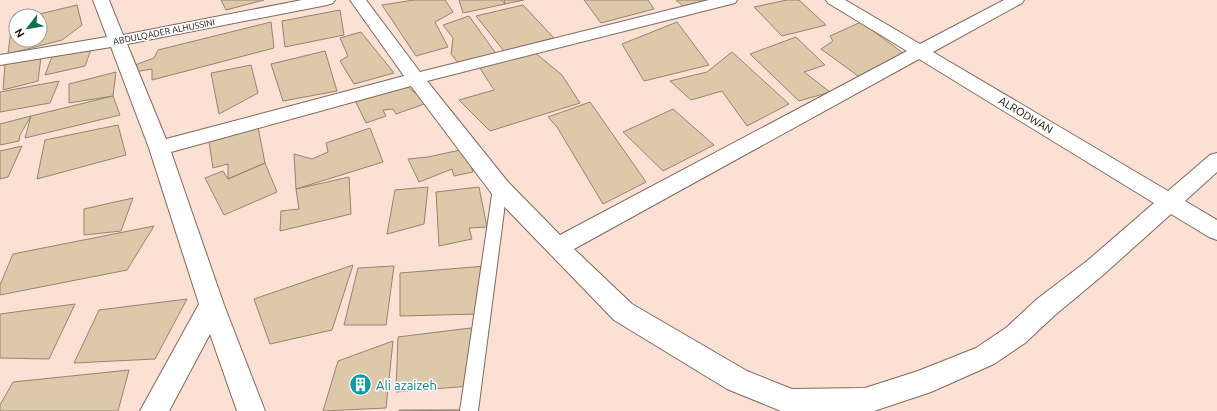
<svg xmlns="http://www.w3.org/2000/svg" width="1217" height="411" font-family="Ubuntu,sans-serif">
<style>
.building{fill:#ddc9aa;stroke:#938571}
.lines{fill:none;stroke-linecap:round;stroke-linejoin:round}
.lane-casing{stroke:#80685e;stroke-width:2}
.street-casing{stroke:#80685e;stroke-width:2}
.lane{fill:#fff;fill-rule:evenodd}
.street{fill:#fff;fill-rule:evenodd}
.labels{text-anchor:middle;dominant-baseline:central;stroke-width:3;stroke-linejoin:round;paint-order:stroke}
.far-street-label{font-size:9px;fill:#170e0a;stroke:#fff}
.street-label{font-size:11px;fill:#170e0a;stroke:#fff}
.near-culture-label{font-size:13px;fill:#0d838f;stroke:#fff;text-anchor:start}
</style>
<rect width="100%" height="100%" fill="#fbe0d4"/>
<path class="building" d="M221 0H264L226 10Z
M414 0H445L453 12 435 22 448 47 416 56 382 5Z
M459 0H502L505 4 463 13Z
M504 0H524L505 4Z
M584 0H648L654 9 601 23Z
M676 0H709L683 6Z
M787 0H799L826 25 782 36 754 7Z
M77 5 82 25 62 40 8 54 12 21 16 20V40H40V16H31Z
M523 5 554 38 504 51 476 16Z
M340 10 344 35 285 47 282 21Z
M469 16 497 55 459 64 451 54 453 38 443 25Z
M271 22 274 48 152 80V69L135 72V65L154 58 158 50Z
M677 22 709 65 644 81 622 44Z
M861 22 903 53 861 78 821 49 833 41 830 36Z
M361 32 394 73 354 84 340 61 348 56 340 38Z
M796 37 825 65 804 72 830 92 799 101 750 54Z
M92 47 85 66 45 75 53 54Z
M325 51 337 91 283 101 271 64Z
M534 52 562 75 580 103 490 131 459 100 494 90 478 65Z
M732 52 789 104 747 126 722 91 691 100 670 81 707 72Z
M41 57 38 81 3 90 5 64Z
M251 65 258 93 219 114 211 73Z
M116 72 113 96 69 103V84Z
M59 81 50 103 0 112V92Z
M407 86 427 103 396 114 393 109 383 110 386 116 366 123 355 100Z
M113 96 120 115 25 138 31 116Z
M590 102 646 182 603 204 557 127 548 117Z
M673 109 714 145 663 171 623 132Z
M31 116 20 135 19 141 0 145V124Z
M118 125 126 155 37 179 45 140Z
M258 127 265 163 228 179V164L213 168 209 142Z
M370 128 383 162 296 189 294 154 312 159 328 152 326 143Z
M22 146 8 177 0 179V151Z
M465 149 473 172 454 176 452 169 419 182 408 159 428 157Z
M265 163 277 192 224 215 205 178 223 171 228 179Z
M349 177 351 214 280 231 281 211 299 209 296 189Z
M428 187 424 224 387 234 395 190Z
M479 187 487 227 469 228 472 239 439 246 436 192Z
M133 198 121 231 84 235V209Z
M154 226 127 270 0 295V285L13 254Z
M353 265 332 330 270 344 254 299Z
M394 266 386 325H344L358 268Z
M486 266 479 314 400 316V273Z
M187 299 155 359 74 363 99 310Z
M75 304 49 359 0 358V314Z
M479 327 470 386 396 392 398 337Z
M393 341 386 408 323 411 338 361Z
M129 370 118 411H0V405L13 382Z
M399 410H464L399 411Z"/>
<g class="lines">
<defs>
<path id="lane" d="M500 183 505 184 507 188 478 411H460L493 188 495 184Z"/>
<path id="street" d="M93 0H109L123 35 302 0H335L333 3 327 5 127 44 166 139 404 76 350 0H366L420 72 709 0H737L735 3 427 81 508 182 560 235 907 51 828 3 826 0H845L920 44 1004 0H1024L1022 3 933 52 1168 191 1210 155 1217 153V172L1185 201 1217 220V240L1209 237 1171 214 1103 275 1055 315 1025 343 994 364 931 392 874 411H781L727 389 614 320 492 194 411 86 171 152 224 305 265 411H237L210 334 169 411H140L199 304 149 148 111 47 0 65V55L107 37ZM919 59 1154 203 1087 261 1037 299 1007 327 976 348 918 371 865 388 792 389 747 371 632 304 574 249Z"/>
</defs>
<use href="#lane" class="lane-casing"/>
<use href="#street" class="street-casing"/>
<use href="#lane" class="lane"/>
<use href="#street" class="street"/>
</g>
<defs>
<symbol id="building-disc" viewBox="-11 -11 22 22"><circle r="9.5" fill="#0f9aa8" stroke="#fff"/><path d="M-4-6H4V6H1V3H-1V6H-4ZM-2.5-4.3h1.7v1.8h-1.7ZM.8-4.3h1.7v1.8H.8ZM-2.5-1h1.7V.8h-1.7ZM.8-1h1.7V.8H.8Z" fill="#fff"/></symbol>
</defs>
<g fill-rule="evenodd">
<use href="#building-disc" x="348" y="372" width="25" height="25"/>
</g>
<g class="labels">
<g class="far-street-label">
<text transform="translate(164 32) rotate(-11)">ABDULQADER ALHUSSINI</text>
</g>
<g class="street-label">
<text transform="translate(1026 115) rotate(31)">ALRODWAN</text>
</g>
<g class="near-culture-label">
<text x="376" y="385">Ali azaizeh</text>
</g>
</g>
<g transform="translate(28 28) rotate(239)"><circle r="19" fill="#ffffff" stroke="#a29f9d"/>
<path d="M0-3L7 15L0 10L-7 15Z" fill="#137147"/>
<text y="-6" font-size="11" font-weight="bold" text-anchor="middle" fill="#170e0a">N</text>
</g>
</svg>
